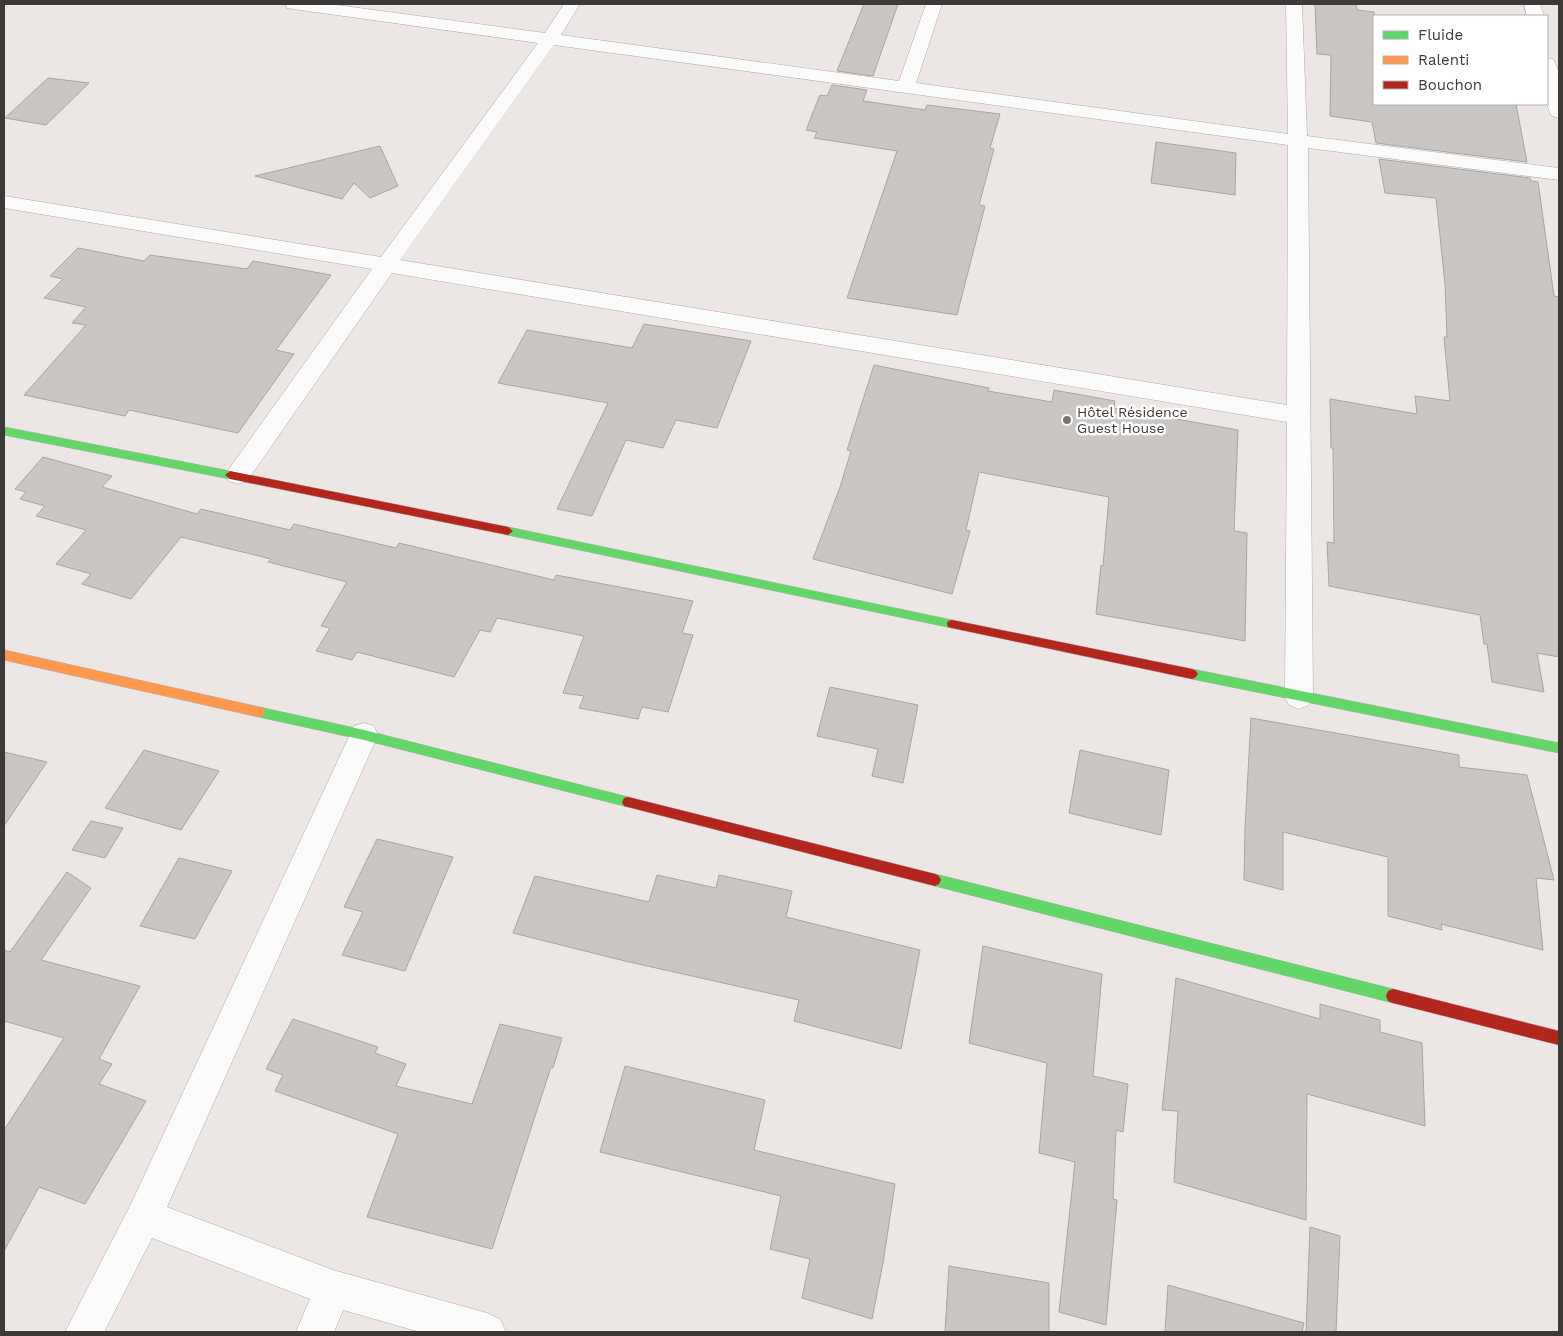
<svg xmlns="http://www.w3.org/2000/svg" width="1563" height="1336" font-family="'Work Sans',sans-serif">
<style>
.building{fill:#c9c6c4;stroke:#a9a5a3}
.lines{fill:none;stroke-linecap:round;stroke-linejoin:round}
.street-casing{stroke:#aeaaa8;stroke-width:1}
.fast-casing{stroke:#aeaaa8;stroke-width:1}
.slow-casing{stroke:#aeaaa8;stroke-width:1}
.jam-casing{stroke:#aeaaa8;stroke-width:1}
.street{fill:#fcfbfb;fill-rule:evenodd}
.fast{fill:#63d668;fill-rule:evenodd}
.slow{fill:#ff974d;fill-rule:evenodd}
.jam{fill:#b3261e;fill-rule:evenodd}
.poi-dot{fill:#7a7673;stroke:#fff;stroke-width:2}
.labels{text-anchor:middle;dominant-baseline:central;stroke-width:5;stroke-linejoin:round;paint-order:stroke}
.poi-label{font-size:14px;fill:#3c3936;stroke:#fff;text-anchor:start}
</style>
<rect width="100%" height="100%" fill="#ece7e4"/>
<path class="building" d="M864 4H898L873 76 837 71Z
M1315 4H1356L1357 10 1374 12V104H1516L1527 162 1376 143 1372 122 1330 116 1331 55 1317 54Z
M48 78 89 83 46 125 5 118Z
M832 85 867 90 863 101 925 110 927 105 1000 114 990 148 994 149 979 205 985 206 957 315 847 298 897 151 814 138 817 132 806 130 820 95 827 96Z
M1156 142 1236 153 1235 195 1151 183Z
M380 146 398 186 370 198 354 183 342 199 255 176Z
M1379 159 1530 178 1531 181 1538 182 1554 296 1559 297V657L1537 653 1544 692 1492 682 1487 644H1484L1480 615 1329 586 1327 542 1334 543 1333 448H1331L1330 399 1417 414 1415 396 1450 401 1444 337H1447L1445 284 1436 198 1385 193Z
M78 248 144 261 150 255 247 269 253 261 331 275 276 350 294 354 238 433 129 410 125 416 24 395 86 325 72 323 86 307 44 298 63 279 50 276Z
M644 324 751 341 717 428 676 420 663 448 626 440 592 516 557 509 608 403 498 383 527 330 632 348Z
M874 365 989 388 988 391 1052 402 1054 390 1115 401 1114 408 1238 430 1234 531 1247 533 1245 641 1096 614 1101 565 1103 566 1109 497 979 472 966 530 970 531 952 594 813 559 840 487 851 451 847 450Z
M43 457 112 476 102 487 197 514 201 509 290 530 294 524 396 548 399 543 554 580 556 575 693 601 682 633 693 635 668 712 642 707 638 719 579 708 584 696 563 693 584 636 497 618 490 632 480 630 454 677 357 652 352 660 316 651 330 628 321 626 347 582 268 562 271 559 181 537 131 599 82 584 91 574 56 564 86 530 36 516 45 506 20 499 26 492 15 489Z
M830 687 918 705 903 783 872 776 878 749 817 736Z
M1251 718 1459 755V767L1527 775 1554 880 1536 878 1543 950 1441 924 1442 930 1388 916V857L1283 832V890L1244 880 1245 828Z
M144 750 219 771 181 830 105 808Z
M1080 750 1169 770 1161 835 1069 813Z
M4 752 47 762 4 826Z
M91 821 123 828 105 858 72 850Z
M377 839 453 857 405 971 342 955 363 912 344 907Z
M179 858 232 871 195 939 140 926Z
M67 872 91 888 41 960 140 986 99 1059 112 1064 99 1084 146 1101 85 1204 39 1187 4 1251V1130L64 1038 4 1021V950L10 952Z
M657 875 716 888 719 875 792 891 786 917 920 950 901 1049 794 1021 799 1000 625 961 513 933 535 876 649 902Z
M983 946 1102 974 1093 1076 1128 1084 1123 1132 1116 1130 1113 1199 1117 1200 1106 1325 1059 1312 1075 1162 1039 1153 1047 1063 969 1043Z
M1176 978 1320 1019V1004L1380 1020V1032L1422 1043 1425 1126 1307 1094 1306 1220 1174 1182 1178 1111 1162 1110Z
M293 1019 378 1047 375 1053 406 1064 396 1086 472 1104 500 1024 562 1038 553 1068 551 1067 492 1249 367 1217 398 1134 275 1091 283 1075 266 1069Z
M625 1066 765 1100 754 1150 895 1184 883 1263 872 1319 802 1298 810 1259 770 1249 781 1196 600 1152Z
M1310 1227 1340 1236 1336 1332H1306Z
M949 1266 1049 1283V1332H945Z
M1168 1285 1304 1323 1302 1332H1165Z"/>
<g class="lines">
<defs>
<path id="street" d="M285 4H329L545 33 564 4H580L561 35 899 81 926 4H942L916 83 1288 134 1286 4H1302L1307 136 1559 168V180L1308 148 1313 697 1309 705 1299 709 1289 705 1285 697 1287 422 392 273 247 481 238 484 229 481 226 475 229 469 372 269 4 208V196L381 257 538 43 293 9 287 8ZM554 45 1288 145 1287 405 400 260Z
M1524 4H1540L1544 16H1527Z
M1547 58 1553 59C1563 74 1560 101 1559 118L1552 116C1542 101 1546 74 1547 58Z
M364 723 374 726 378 735 167 1207 333 1270 487 1313 500 1319 506 1332H420L343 1310 334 1332H296L310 1299 152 1238 104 1332H65L131 1204 354 726Z"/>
<path id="fast" d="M4 427 230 471 235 475 230 479 4 435Z
M508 527 952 620 956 621 957 624 956 627 952 628 508 535 503 531Z
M1192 669 1559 743V753L1192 679 1188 677 1186 674 1188 671Z
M259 707 364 730 628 797 632 798 634 802 632 806 628 807 364 740 259 717 255 716 253 712 255 708Z
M935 874 1393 989 1398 991 1400 996 1398 1001 1393 1003 935 886 931 884 929 880 931 876Z"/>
<path id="slow" d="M4 650 259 707 263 708 265 712 263 716 259 717 4 660Z"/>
<path id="jam" d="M230 471 508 527 513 531 508 535 230 479 225 475Z
M952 620 1192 669 1196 671 1198 674 1196 677 1192 679 952 628 948 627 947 624 948 621Z
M628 797 935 874 939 876 941 880 939 884 935 886 628 807 624 806 622 802 624 798Z
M1393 989 1559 1031V1045L1393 1003 1388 1001 1386 996 1388 991Z"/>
</defs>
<use href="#street" class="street-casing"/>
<use href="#fast" class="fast-casing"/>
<use href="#slow" class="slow-casing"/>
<use href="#jam" class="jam-casing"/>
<use href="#street" class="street"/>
<use href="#fast" class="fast"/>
<use href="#slow" class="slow"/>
<use href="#jam" class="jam"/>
</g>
<circle class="poi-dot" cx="1067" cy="420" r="5"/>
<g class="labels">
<g class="poi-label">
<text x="1077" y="412">Hôtel Résidence<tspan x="1077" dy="16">Guest House</tspan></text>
</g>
</g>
<rect width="1563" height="1336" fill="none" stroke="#3c3936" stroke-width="10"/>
<rect x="1373" y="15" width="175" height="90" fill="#ffffff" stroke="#b1b0af"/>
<rect x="1383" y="31" width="25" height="8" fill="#63d668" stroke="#b1b0af"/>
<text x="1418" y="40" font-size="15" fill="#3c3936">Fluide</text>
<rect x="1383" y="56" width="25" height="8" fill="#ff974d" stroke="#b1b0af"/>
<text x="1418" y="65" font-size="15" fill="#3c3936">Ralenti</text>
<rect x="1383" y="81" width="25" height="8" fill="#b3261e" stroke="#b1b0af"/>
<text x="1418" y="90" font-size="15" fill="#3c3936">Bouchon</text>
</svg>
